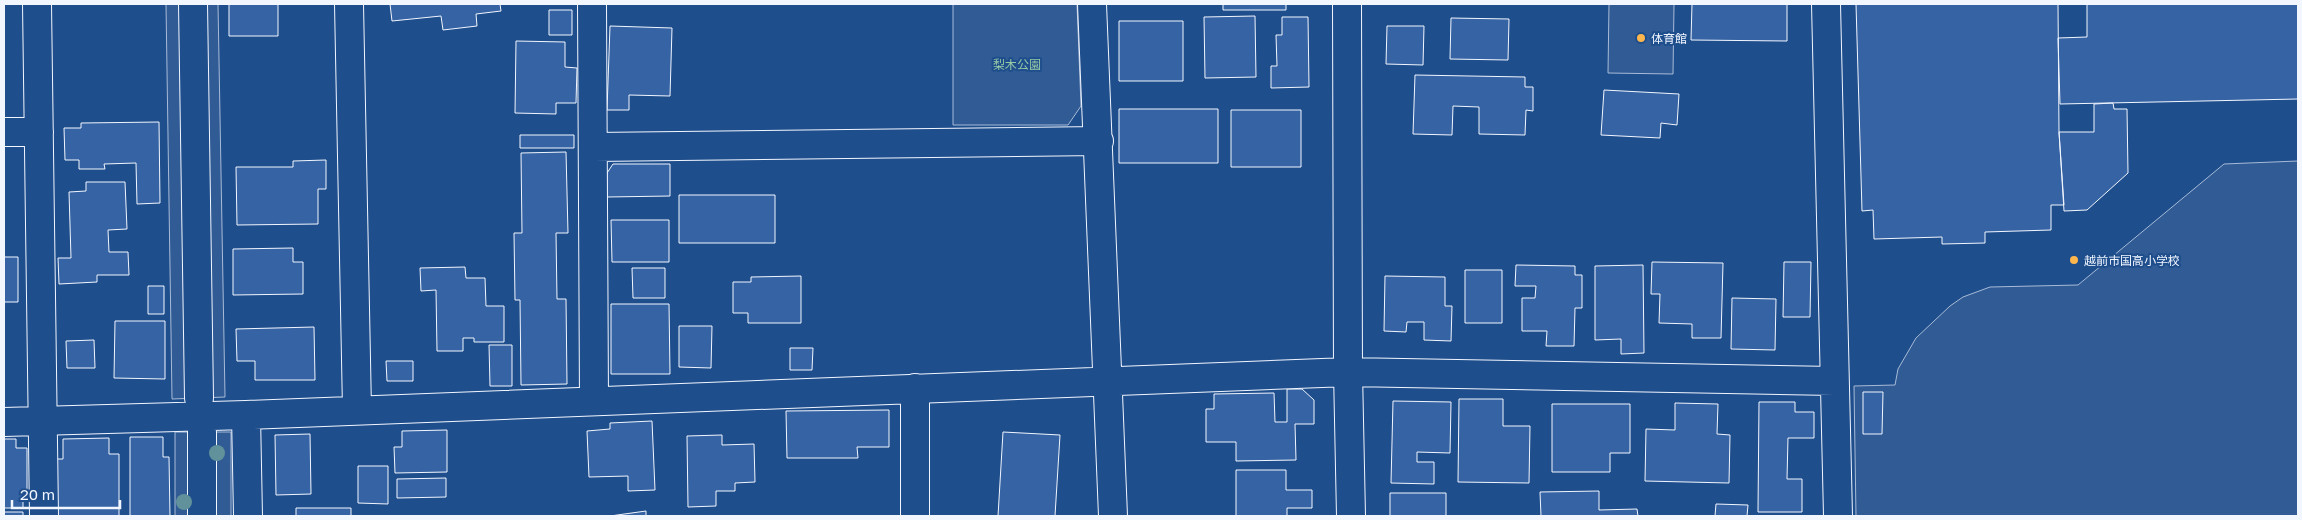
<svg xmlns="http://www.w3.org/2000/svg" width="2302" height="520" font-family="'Golos Text','Noto Sans JP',sans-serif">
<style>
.built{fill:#305b95;stroke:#a8bbd7}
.building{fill:#3563a3;stroke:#f2f6ff}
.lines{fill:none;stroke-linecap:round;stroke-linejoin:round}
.minor-casing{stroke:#f2f6ff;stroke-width:30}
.minor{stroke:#1f4e8c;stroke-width:28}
.tree{fill:#61919a}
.poi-dot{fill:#ffb74d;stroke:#1f4e8c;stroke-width:2}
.labels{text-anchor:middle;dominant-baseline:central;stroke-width:4;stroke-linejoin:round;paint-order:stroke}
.poi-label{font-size:12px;fill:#f2f6ff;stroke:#1f4e8c;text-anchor:start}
.park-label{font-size:12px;fill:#97c8a6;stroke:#1f4e8c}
</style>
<rect width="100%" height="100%" fill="#1f4e8c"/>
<path class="built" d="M166 4H218L225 397 172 399Z
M953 4H1077L1081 106 1068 125H953Z
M1609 4H1674L1673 74 1608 73Z
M2298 161V516H1856L1854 386 1895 385 1898 369 1916 338 1950 306 1963 297 1990 287 2078 285 2224 164Z
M175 432H231V516H175Z"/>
<path class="building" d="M229 4H278V36H229Z
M390 4H500L501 11 476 14 477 26 443 30 441 16 392 21Z
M1223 4H1286V10H1223Z
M1692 4H1787V41L1691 40Z
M1856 4H2058L2059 132 2064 205H2051V230L1985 232V243L1942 244V237L1874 239 1873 210 1862 211Z
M2087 4H2298V99L2060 104 2058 38 2087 37Z
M549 10H572V35H549Z
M1255 16 1256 77 1205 78 1204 17Z
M1282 17H1308L1309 87 1271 88V66H1277L1276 35H1282Z
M1451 18 1509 19 1508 60 1450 59Z
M1119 21H1183V81H1119Z
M610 26 672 28 670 96 629 95V110H607Z
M1387 26H1424L1423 65 1386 64Z
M516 41 565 42V67L577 68 576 103H556V114L515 113Z
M1415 75 1525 77V87H1533V111L1526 110 1525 135 1479 134V107L1453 106 1452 135 1413 134Z
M1604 90 1679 94 1677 125 1661 123 1660 138 1601 135Z
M2113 103 2114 109H2127L2128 173 2087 210 2064 211 2059 132H2094V104Z
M1119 109H1218V163H1119Z
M1231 110H1301V167H1231Z
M159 122 160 203 137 204 136 163 104 164 105 169H79V160H65L64 128H81V123Z
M520 135H574V148H520Z
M566 152 568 233H556L557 299H566L567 384 521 385 520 300H515L514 233H522L521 153Z
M326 160V189H318V224L237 225 236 167H293V161Z
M613 164H670V196L607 197V173Z
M86 182H125L127 229 108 230 109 252H128L129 275H97V282L59 284 58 258H71L69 192 86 191Z
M679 195H775V243H679Z
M611 220H669V262H612Z
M293 248V262H303V294L233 295V249Z
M4 257H18V302H4Z
M1652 262 1723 263 1721 338H1692V324L1659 323 1660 294H1651Z
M1784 262H1811L1810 317H1783Z
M1516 265 1575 266V275H1582V308H1575L1574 346H1546L1547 331H1522V298H1535L1536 286H1515Z
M1643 265 1644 353 1621 354V339L1595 340V266Z
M465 267 466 278H485L486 306H504V342H474V338H463V351H437L436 290 421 291 420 268Z
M632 268H665V298H633Z
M1465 270H1502V323H1465Z
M801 276V323H748V313H733V282H751V277Z
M1385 276 1445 277V306H1452L1451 341 1424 340V322H1407L1406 332 1384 331Z
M148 286H164V314H148Z
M1732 298 1776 299 1775 350 1731 349Z
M611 304H669L670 374H611Z
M115 321H165V379L114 378Z
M679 326H712L711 368 679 367Z
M314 327 315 380H255V361H237L236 329Z
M94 340 95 368H67L66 341Z
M489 345H512V386H490Z
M790 348H813L812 370H790Z
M386 361H413V381H387Z
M1287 389H1302L1314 400V424H1295L1296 460 1236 461V442H1206V409H1214V394L1274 393 1275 422H1287Z
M1863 392H1883L1882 434H1863Z
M1459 399H1503V426H1530L1529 483 1458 482Z
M1393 401 1451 402 1450 453 1417 452V462H1434V484L1391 483Z
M1759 402H1795V412H1814V438H1788L1787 479H1802V512H1758Z
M1675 403 1718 404 1717 434 1730 435 1729 483 1645 481 1646 429 1675 430Z
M1552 404H1630V453H1610V472H1552Z
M889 410V447H857L858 458H787L786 411Z
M652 421 655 490 628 491V476L589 477 587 431 610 429V423Z
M447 430V472L395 473 394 447H402V431Z
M1003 432 1060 435 1055 516H998Z
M310 434 311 494 276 495 275 435Z
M722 435V445L754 444 755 482 735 483V491H716V506L688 507 687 436Z
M130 437H163V457H169L170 516H130Z
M109 438V454H119V516H57V459H63V439Z
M4 439H16V448H27V489H23V508H4Z
M358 466H388V504L358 503Z
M1236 470H1286V490H1312V508H1287V516H1236Z
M446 478V497L397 498V479Z
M1599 491V510L1637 509 1638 516H1541L1540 492Z
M1390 493H1446V516H1390Z
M1716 504 1748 505 1747 516H1715Z
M296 508H351V516H296Z
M646 511V516H610Z
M4 512H23V516H4Z"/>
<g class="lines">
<defs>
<path id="minor" d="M37 4 44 516
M193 4 199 398
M349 4 357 410
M592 4 594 401
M1092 4 1113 516
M1347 4 1348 372 1351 516
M1826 4 1838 516
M4 132H39
M594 147 1099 141
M915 388V516
M246 415 248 516
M4 422 246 415 1348 372 1834 381
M202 432V516"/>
</defs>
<use href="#minor" class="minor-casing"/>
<use href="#minor" class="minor"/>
</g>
<g class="tree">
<circle cx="217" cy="453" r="8"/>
<circle cx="184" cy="502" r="8"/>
</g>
<g class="poi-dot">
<circle cx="1641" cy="38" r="5"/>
<circle cx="2074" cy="260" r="5"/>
</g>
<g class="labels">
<g class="poi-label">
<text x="1651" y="38">体育館</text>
<text x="2084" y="260">越前市国高小学校</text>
</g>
<g class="park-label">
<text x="1017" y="64">梨木公園</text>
</g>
</g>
<rect width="2302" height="520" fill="none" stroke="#f2f6ff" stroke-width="10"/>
<path d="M12 500v8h108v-8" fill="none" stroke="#f2f6ff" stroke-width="2.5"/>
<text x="20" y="500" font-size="15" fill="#f2f6ff" stroke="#1f4e8c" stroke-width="4" paint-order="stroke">20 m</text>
</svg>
